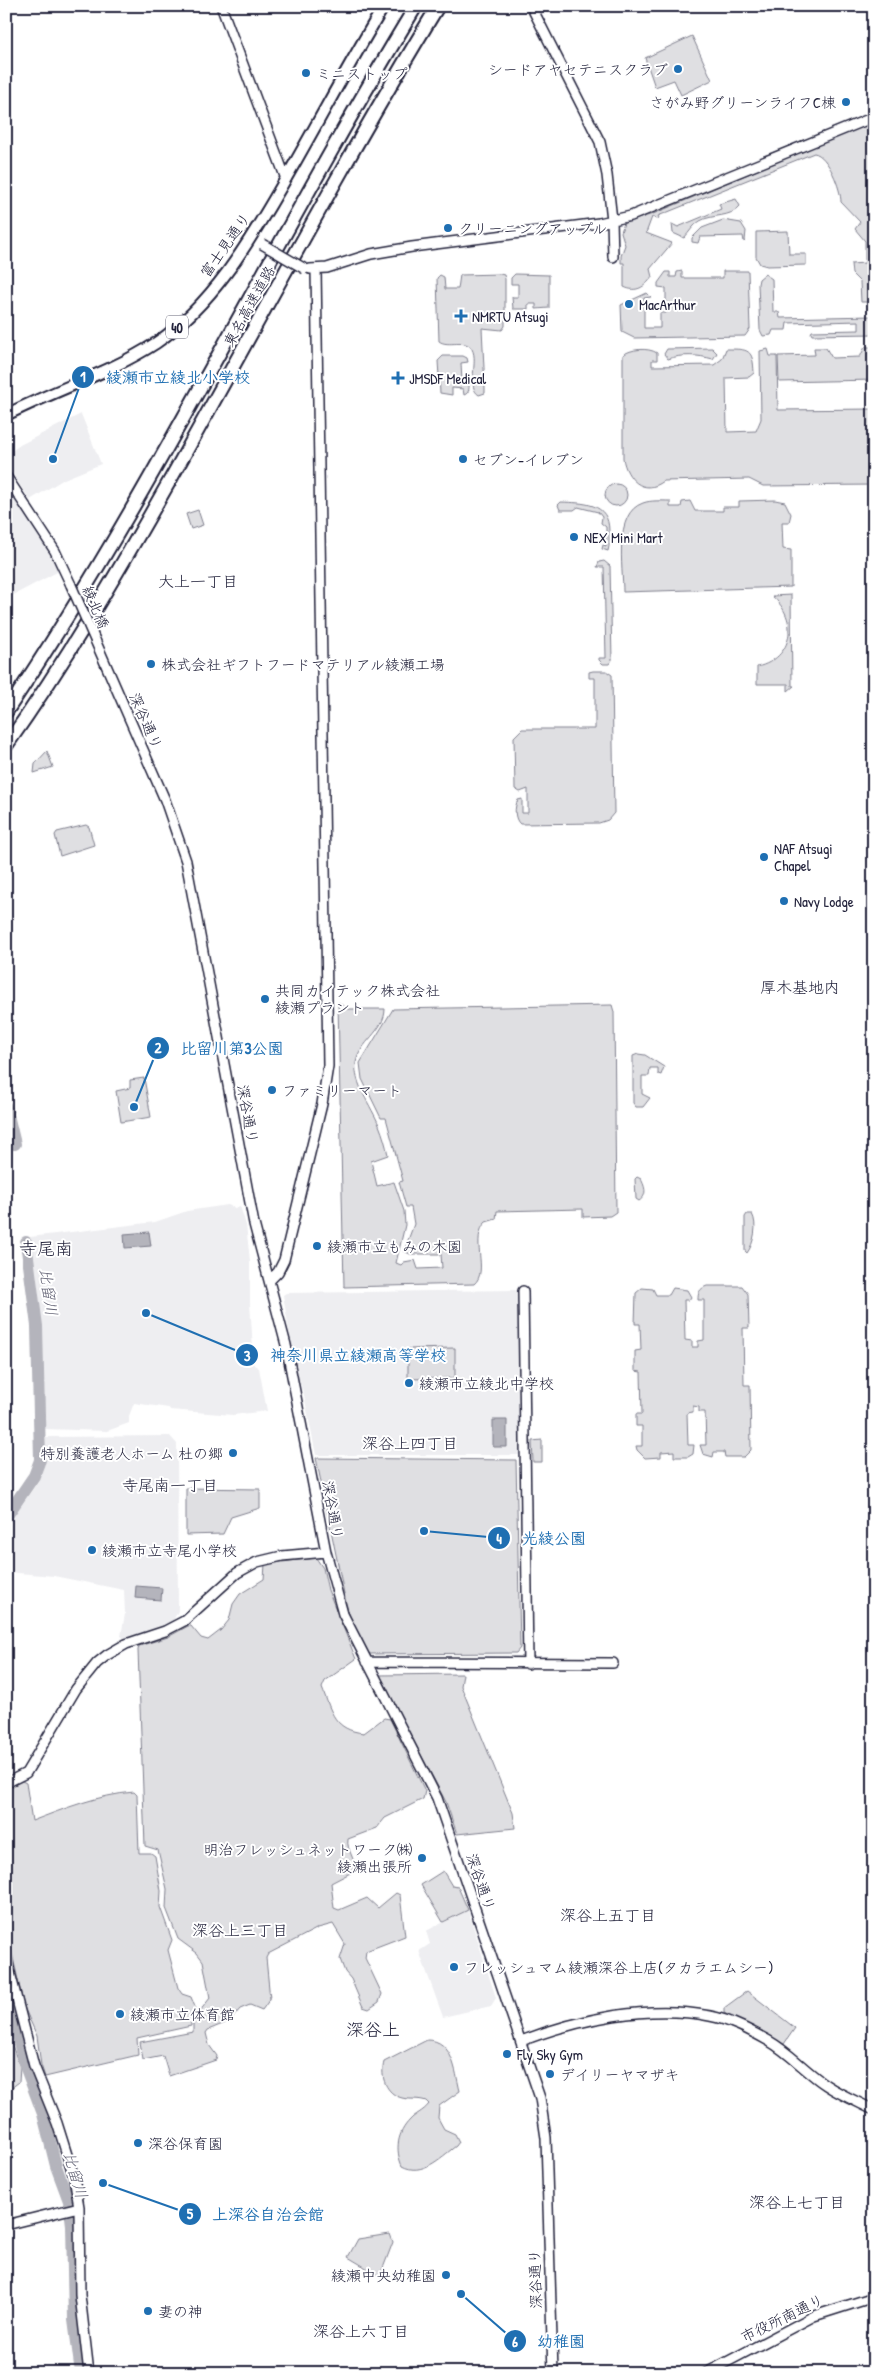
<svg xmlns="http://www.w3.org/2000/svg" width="880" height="2379" font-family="'Patrick Hand','Klee One',sans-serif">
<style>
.built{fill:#eeeef1}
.green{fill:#dfdfe2;stroke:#80808e}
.water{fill:#b4b4bc;stroke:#7a7a88}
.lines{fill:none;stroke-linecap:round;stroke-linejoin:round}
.river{stroke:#b4b4bc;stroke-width:12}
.minor-casing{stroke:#22223b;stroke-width:12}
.major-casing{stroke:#22223b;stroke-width:14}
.highway-casing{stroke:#22223b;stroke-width:16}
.minor{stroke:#fff;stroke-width:9}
.major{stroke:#fff;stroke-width:10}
.highway{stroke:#fff;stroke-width:12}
.minor-bridge-casing{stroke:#22223b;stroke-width:12;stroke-linecap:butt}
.minor-bridge{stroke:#fff;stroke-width:9}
.poi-dot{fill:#1f6fb2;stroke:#fff;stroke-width:2}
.labels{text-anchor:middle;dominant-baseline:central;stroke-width:4;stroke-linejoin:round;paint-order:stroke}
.shield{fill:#fff;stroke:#646476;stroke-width:1}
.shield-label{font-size:14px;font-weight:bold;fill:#22223b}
.poi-label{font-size:15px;fill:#22223b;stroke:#fff;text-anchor:start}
.street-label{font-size:15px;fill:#22223b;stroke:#fff}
.neighbourhood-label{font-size:16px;fill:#22223b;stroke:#fff}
.water-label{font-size:16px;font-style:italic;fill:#5c5c6f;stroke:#fff}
.quarter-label{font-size:18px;fill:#22223b;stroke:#fff}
.leader{fill:none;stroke:#1f6fb2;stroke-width:2}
.callout-dot{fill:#1f6fb2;stroke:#fff;stroke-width:2}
.mark-label{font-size:15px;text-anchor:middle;font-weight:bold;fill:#fff}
.callout-label{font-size:16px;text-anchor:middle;font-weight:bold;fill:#1f6fb2;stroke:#fff;stroke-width:4;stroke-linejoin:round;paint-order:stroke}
</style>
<rect width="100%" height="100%" fill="#fff"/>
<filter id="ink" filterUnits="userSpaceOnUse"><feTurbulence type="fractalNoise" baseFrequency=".02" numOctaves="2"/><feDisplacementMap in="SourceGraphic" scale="10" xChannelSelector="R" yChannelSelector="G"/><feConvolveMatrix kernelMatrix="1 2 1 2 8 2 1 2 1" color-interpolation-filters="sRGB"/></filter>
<g filter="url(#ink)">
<path class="built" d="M81 414 101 464 64 479 30 500 6 464V455L20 445Z
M6 487 43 540 59 571 6 599Z
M228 1205 235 1208 240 1206 246 1225 250 1261V1303L254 1365 259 1368 267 1411 233 1415 170 1410 169 1408 134 1403 129 1416V1423L107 1431 45 1429 42 1323 30 1237 155 1222 187 1211Z
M518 1290 519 1455H316L304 1395 296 1371 283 1295 286 1293Z
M170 1436 177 1444 178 1611 173 1621 125 1639 121 1636 125 1614 124 1590 54 1576 6 1572V1527L38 1482 45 1464 46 1437Z
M468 1910 496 1998 491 2006 443 2017 419 1951 430 1944 426 1931Z"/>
<path class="green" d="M692 36 712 80 681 95 674 80 655 87 645 58Z
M874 121V302H861L860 282 852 274 851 264 865 263V241L855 229 860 222 841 202C841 189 828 155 814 153L658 216 659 218 657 219 652 217 646 233 672 243 650 269 652 277C645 287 636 293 624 287V263H621V256L625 245 621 232 624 223 653 214Z
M736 199 740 206C731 218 712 214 700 221 693 225 689 233 684 238L673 233 672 224 678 227 721 209 719 204Z
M723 220 741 223 746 231 745 241 744 242 743 236 700 237 698 243 692 242V238L702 228Z
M788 231 789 254H806V265L767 266 760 264 756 257V232Z
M682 271V278H723V271H748L750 329 745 336 634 338 622 332 621 305 647 293 651 297 644 298V328H660V313H666V288L658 287V283L666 272H670V277H676L677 272Z
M500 274 504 275 505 279V326L502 330 482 328 485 388V393L479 395C466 387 479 362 472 349 466 338 448 348 439 341L437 278 440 275 444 277 445 289H458L460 275Z
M515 274 549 275V308L536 309V304H528V309H513L512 297H518V284H511V278Z
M765 274 772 279 773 312H779L780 318 872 316 874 311V334L812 335 811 333 812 331 859 330V321L787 323 786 330H773L771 335 763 336 760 330 758 284 759 279Z
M865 347H874V380L779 382 778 356 815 355 814 348H826L832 358 860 357Z
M712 348 717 353 713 359C698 355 682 354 668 359L664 354 667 349Z
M726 349C749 349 753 349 754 373L749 377 726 378 727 432 756 431 761 419 760 351 768 349 770 356H777L778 410 874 409V485L763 486 749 479 664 481C643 497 626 478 623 458V355C630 349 648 347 657 353V360H652V366L714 365 722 359Z
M443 356H463L467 358 468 362 461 363 462 382H469C469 387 470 393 464 395L463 389 452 388V395L440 393 438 361Z
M605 495a11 11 0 1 1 22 0a11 11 0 1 1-22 0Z
M775 500 785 502 791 514 789 522H782L783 549 791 550V587L623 592C623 568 613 513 643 503 651 500 661 501 670 501V507H681L682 502 690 501 695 511H723V507H739V501Z
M561 502C583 503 609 502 609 531 609 538 610 545 608 551L602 549 603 545 606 546V527L601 523 602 517 598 512 578 507 574 510H560L558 505Z
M198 510 203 525 191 529 186 514Z
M604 561 610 566 612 660 609 664H603L599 660V658H606L604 567H597L599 562Z
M791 595 792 686H794L788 691V684H757V667C794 658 799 619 772 596Z
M593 671H606L612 675 614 813 608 820 599 823 520 824C514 819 514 807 518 800L522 799V813H528V789L520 792 515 789 514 737 522 729H595V678H589V672Z
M47 751 53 767 34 773 35 764Z
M86 825 89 827 94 845 60 856 55 835 57 832Z
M338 1002 347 1009H385C385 1031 359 1042 356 1063 353 1083 372 1107 379 1125 383 1135 386 1145 388 1155L371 1161 377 1186 394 1182 404 1211 405 1225 396 1263 401 1265 404 1262 415 1260 418 1269 442 1268 441 1254H410L404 1251 414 1224 411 1207H406L399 1182 403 1181 386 1118H381L362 1079 360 1063 393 1009 612 1005 614 1012 616 1212 610 1216 583 1217V1209L497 1211 496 1219 486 1222C469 1238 490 1271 474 1284L344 1287Z
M638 1054 645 1055 664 1067 661 1075 658 1074V1068H650L649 1076H642V1094L650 1098 643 1107H636L633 1103V1056Z
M144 1078 151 1117 121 1122 116 1091 130 1088V1080Z
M637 1177 641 1179C645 1187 648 1195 639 1201L636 1199 635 1179Z
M747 1214H752C758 1224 754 1244 747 1253L745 1251V1217Z
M707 1286H742L748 1294 749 1328H743L744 1385H750L751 1450 744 1457H725L724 1452H714L713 1457 703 1454 700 1445H706L705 1412H699V1407L693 1406V1412L687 1413 688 1445H694L693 1454 688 1457H674V1451L661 1452V1457L645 1458 637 1450 636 1446H642V1426H636V1414H642L641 1372 635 1371V1351L641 1350 640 1324H635L636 1293 642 1288 653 1289 656 1295H669L673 1288 687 1290 691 1297 689 1300H684L685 1340 692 1341V1347H698V1341L704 1340V1300H698C698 1293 699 1289 707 1286Z
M455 1348V1378L408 1379V1349Z
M542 1440V1462H533L532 1441Z
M316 1458 516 1460 520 1648 516 1653 369 1654 352 1624 346 1603Z
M186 1488 260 1489V1508L231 1517 223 1534 186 1535Z
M316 1558 323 1568 328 1590 356 1659 325 1681 322 1688C332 1713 334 1730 364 1733L384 1718 390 1719 425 1791 423 1799 385 1818 377 1828 348 1839C346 1851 357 1859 354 1871L331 1883 334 1908 339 1910 367 1898 378 1908 396 1893 400 1895 405 1936 366 1951 365 1958 382 1994 379 2002 369 2009 363 2007 351 1979 345 1972 340 1959 345 1944 333 1924 318 1928 268 1954 266 1958 270 1999 262 2010 250 2005 240 2009 230 2021 208 2030 206 2033 209 2045 217 2056 216 2060 169 2076 163 2056 143 2060 140 2042 193 2032V2020L210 1998 203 1961 197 1953 178 1939 166 1908 167 1889 158 1850 145 1846 138 1650 139 1646 168 1637 188 1626H191L201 1638 208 1640 221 1630 229 1620 233 1604 240 1594 264 1579 265 1564Z
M463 1674 461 1686 513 1813 515 1828 457 1834 446 1802 379 1675Z
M22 1781 26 1783 32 1821C66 1808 98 1795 134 1792L137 1795 139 1853H151L155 1856 161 1891 160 1907 172 1940 168 1950 178 1988 182 1994 191 1997 195 2007V2013L190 2014 191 2026 137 2038 138 2055 45 2077 41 2065 37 2036 24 2007 6 1926V1788Z
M443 1871 452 1886 458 1887 468 1910 443 1922 421 1885Z
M747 1991 795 2028 784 2044 724 2013V2008Z
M6 2029 20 2067 19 2082 6 2092Z
M427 2040C453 2040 455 2071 460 2091L439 2106 438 2118 444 2129 455 2134 459 2142 456 2146C440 2158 422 2177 402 2166 395 2150 397 2133 410 2120 415 2114 423 2112 429 2104L426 2101C418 2098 410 2100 402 2098 386 2094 380 2077 384 2062Z
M390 2234 393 2242 380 2276 348 2257 358 2239Z"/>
<path class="water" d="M149 1232 151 1246 125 1248 124 1234Z
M493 1420H507V1447H493Z
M136 1586 162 1588 161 1600 135 1598Z"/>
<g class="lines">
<path class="river" d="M6 1107 15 1144
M6 1517 34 1476 40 1460 37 1326 26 1242
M6 1991 25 2066 43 2114 56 2166 69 2201 72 2225 74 2320 81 2373"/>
<defs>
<path id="minor" d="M221 6 286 179
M531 6 600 142 607 175 612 220 613 257
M310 269 327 268 371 254 412 247 599 223 631 216 874 117
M6 476 55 551 71 585
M95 640 165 800 186 861 254 1224 286 1345 326 1552 343 1614 437 1798 540 2098 546 2138 553 2373
M269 1281 278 1272 284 1260 322 1104 328 1066 316 269
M523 1291 528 1664
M367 1662 613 1663
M6 1783 26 1773 76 1689 97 1663 107 1655 126 1644 165 1631 184 1621 237 1573 257 1562 282 1556 326 1552
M6 1957 34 2066 57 2123 74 2177 79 2207 80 2295 89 2373
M521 2041C579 2019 648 2004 710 2016 731 2020 751 2031 769 2041 790 2053 806 2072 826 2085 841 2095 858 2102 874 2110
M6 2225 79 2207
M706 2373 814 2316 874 2297"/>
<path id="major" d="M6 415C55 390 110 373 156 343 212 305 248 244 281 187 316 127 348 65 384 6"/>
<path id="highway" d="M6 712C158 486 274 239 416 6
M6 746C66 661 118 572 169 482 258 323 343 162 438 6"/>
</defs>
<use href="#minor" class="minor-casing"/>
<use href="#major" class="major-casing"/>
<use href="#highway" class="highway-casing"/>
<use href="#minor" class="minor"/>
<use href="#major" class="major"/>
<use href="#highway" class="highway"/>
<defs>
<path id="minor-bridge" d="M262 244 305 269
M71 585 95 640"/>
</defs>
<use href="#minor-bridge" class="minor-bridge-casing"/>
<use href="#minor-bridge" class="minor-bridge"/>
</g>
</g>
<g class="poi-dot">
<circle cx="678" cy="69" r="5"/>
<circle cx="306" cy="73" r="5"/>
<circle cx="846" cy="102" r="5"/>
<circle cx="448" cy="228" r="5"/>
<circle cx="629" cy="304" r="5"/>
<path d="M458.5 308.5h5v5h5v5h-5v5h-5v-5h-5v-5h5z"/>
<path d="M395.5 370.5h5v5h5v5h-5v5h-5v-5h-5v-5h5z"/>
<circle cx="463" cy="459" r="5"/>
<circle cx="574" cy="537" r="5"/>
<circle cx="151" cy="664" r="5"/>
<circle cx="764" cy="857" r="5"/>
<circle cx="784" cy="901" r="5"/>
<circle cx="265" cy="999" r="5"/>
<circle cx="272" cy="1090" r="5"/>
<circle cx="317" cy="1246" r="5"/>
<circle cx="409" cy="1383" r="5"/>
<circle cx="233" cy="1453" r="5"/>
<circle cx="92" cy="1550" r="5"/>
<circle cx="422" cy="1858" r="5"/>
<circle cx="454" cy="1967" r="5"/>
<circle cx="120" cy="2014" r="5"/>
<circle cx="507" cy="2054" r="5"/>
<circle cx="550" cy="2074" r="5"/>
<circle cx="138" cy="2143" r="5"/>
<circle cx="446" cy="2275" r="5"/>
<circle cx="148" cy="2311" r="5"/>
</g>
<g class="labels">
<rect class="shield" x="166" y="315.5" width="22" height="23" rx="4"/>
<g class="shield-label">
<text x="177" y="327">40</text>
</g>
<g class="poi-label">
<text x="668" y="69" text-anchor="end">シードアヤセテニスクラブ</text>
<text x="316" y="73">ミニストップ</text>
<text x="836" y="102" text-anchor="end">さがみ野グリーンライフC棟</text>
<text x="458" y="228">クリーニングアップル</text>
<text x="639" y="304">MacArthur</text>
<text x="472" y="316">NMRTU Atsugi</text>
<text x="409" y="378">JMSDF Medical</text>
<text x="473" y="459">セブン-イレブン</text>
<text x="584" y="537">NEX Mini Mart</text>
<text x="161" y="664">株式会社ギフトフードマテリアル綾瀬工場</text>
<text x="774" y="848">NAF Atsugi<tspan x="774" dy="17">Chapel</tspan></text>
<text x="794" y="901">Navy Lodge</text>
<text x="275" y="990">共同カイテック株式会社<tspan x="275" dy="17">綾瀬プラント</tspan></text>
<text x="282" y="1090">ファミリーマート</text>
<text x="327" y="1246">綾瀬市立もみの木園</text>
<text x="419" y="1383">綾瀬市立綾北中学校</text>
<text x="223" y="1453" text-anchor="end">特別養護老人ホーム 杜の郷</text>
<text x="102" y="1550">綾瀬市立寺尾小学校</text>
<text x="412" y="1849" text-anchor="end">明治フレッシュネットワーク㈱<tspan x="412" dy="17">綾瀬出張所</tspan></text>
<text x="464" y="1967">フレッシュマム綾瀬深谷上店(タカラエムシー)</text>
<text x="130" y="2014">綾瀬市立体育館</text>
<text x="517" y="2054">Fly Sky Gym</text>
<text x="560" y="2074">デイリーヤマザキ</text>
<text x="148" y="2143">深谷保育園</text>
<text x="436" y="2275" text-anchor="end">綾瀬中央幼稚園</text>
<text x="158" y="2311">妻の神</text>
</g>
<g class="street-label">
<text transform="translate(225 245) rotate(-55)">富士見通り</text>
<text transform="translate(249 306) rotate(-61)">東名高速道路</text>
<text transform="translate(96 607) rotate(67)">綾北橋</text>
<text transform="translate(146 721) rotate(66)">深谷通り</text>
<text transform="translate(248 1114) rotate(80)">深谷通り</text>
<text transform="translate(333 1510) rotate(80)">深谷通り</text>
<text transform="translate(481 1882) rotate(71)">深谷通り</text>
<text transform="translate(535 2279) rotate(-92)">深谷通り</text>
<text transform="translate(782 2318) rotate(-26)">市役所南通り</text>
</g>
<g class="neighbourhood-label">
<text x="198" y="581">大上一丁目</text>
<text x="800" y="987">厚木基地内</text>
<text x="410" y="1443">深谷上四丁目</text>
<text x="170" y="1485">寺尾南一丁目</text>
<text x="608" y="1915">深谷上五丁目</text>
<text x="240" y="1930">深谷上三丁目</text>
<text x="797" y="2202">深谷上七丁目</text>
<text x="361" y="2331">深谷上六丁目</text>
</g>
<g class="water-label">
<text transform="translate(49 1292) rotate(82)">比留川</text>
<text transform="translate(76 2175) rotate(74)">比留川</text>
</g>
<g class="quarter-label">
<text x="46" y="1248">寺尾南</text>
<text x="373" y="2029">深谷上</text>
</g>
</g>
<path class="leader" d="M53 459L83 377M134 1107L158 1048M146 1313L247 1355M424 1531L499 1538M103 2183L190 2214M461 2294L515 2341"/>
<g class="callout-dot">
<circle cx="53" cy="459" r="5"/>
<circle cx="134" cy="1107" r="5"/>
<circle cx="146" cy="1313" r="5"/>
<circle cx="424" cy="1531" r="5"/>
<circle cx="103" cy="2183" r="5"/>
<circle cx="461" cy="2294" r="5"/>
<circle cx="83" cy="377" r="12"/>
<circle cx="158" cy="1048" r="12"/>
<circle cx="247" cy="1355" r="12"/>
<circle cx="499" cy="1538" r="12"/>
<circle cx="190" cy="2214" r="12"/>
<circle cx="515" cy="2341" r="12"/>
</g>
<g class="mark-label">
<text x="83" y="382">1</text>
<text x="158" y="1053">2</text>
<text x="247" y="1361">3</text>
<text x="499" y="1544">4</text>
<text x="190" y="2219">5</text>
<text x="515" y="2347">6</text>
</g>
<g class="callout-label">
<text x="178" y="383">綾瀬市立綾北小学校</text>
<text x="232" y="1054">比留川第3公園</text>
<text x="358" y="1361">神奈川県立綾瀬高等学校</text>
<text x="554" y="1544">光綾公園</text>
<text x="268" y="2220">上深谷自治会館</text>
<text x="561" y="2347">幼稚園</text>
</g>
<rect width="880" height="2379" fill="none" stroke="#fff" stroke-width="25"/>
<rect x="12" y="12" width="855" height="2354" fill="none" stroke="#22223b" stroke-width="2" filter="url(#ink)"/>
</svg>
